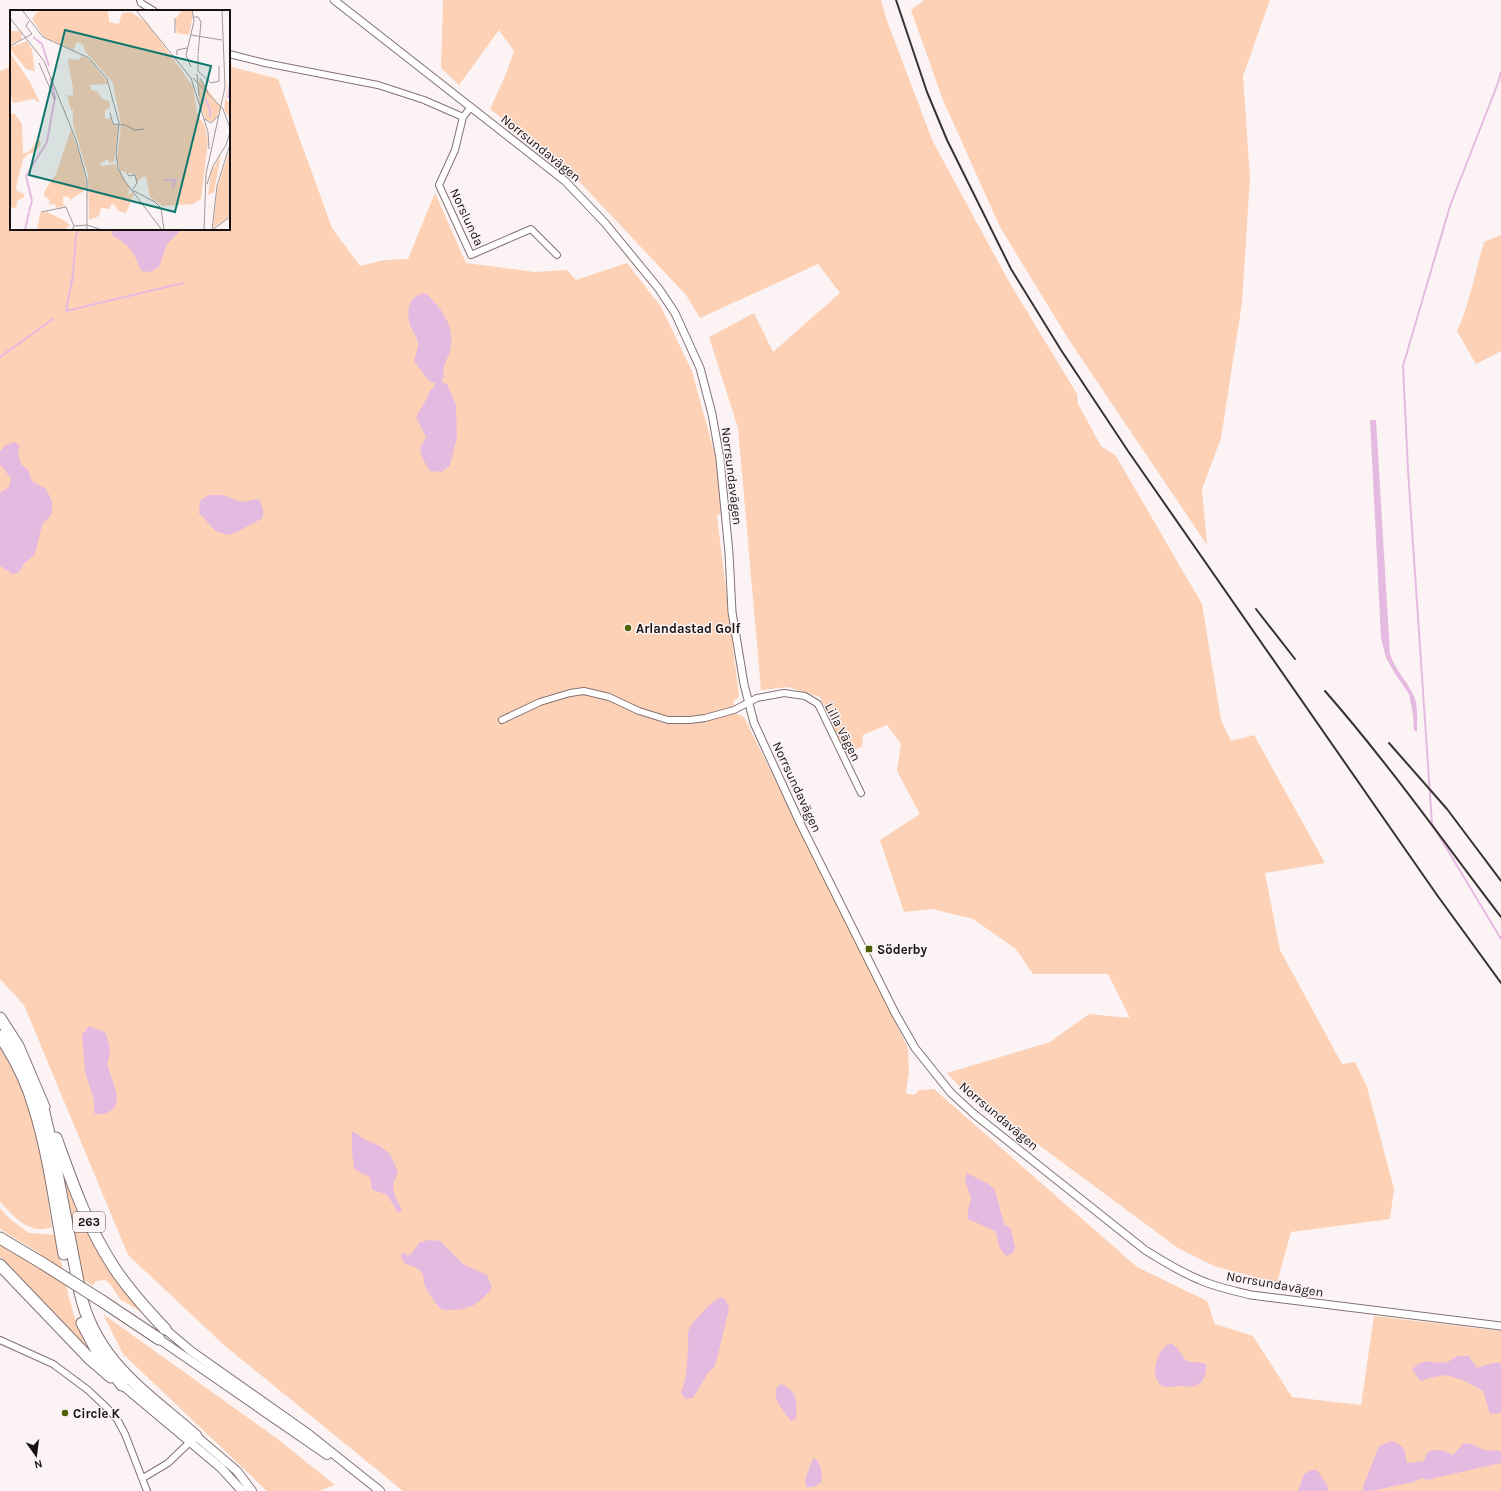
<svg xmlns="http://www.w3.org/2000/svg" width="1501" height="1491" font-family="Karla,sans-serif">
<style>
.green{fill:#fcd1b5}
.water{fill:#e5bae1}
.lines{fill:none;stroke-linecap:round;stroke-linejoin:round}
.stream{stroke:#e5bae1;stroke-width:2}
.minor-casing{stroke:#847273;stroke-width:8}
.tertiary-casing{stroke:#847273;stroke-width:9}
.secondary-casing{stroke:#847273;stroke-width:10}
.motorway-casing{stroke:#847273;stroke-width:13}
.minor{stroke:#fff;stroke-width:6}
.tertiary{stroke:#fff;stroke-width:7}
.secondary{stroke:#fff;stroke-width:8}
.motorway{stroke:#fff;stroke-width:11}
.rail{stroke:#393232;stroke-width:2}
.motorway-bridge-casing{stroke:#847273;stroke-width:13;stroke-linecap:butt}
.motorway-bridge{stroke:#fff;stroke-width:11}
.poi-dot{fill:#506105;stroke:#fcf4f4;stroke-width:1.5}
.labels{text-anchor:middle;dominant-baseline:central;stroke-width:3;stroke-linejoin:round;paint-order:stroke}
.shield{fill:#fcf4f4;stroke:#5c5555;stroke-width:1}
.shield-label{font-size:12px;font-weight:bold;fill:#181111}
.street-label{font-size:13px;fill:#181111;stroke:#fcf4f4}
.poi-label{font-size:13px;font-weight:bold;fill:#181111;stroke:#fcf4f4;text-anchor:start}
.inset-river{fill:none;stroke:#e5bae1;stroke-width:2}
.inset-road{fill:none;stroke:#a19999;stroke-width:1}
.view{fill:#0f766e;fill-opacity:0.15;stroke:#0f766e;stroke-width:2}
.inset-edge{fill:none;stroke:#181111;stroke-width:2}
</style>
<rect width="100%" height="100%" fill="#fcf4f4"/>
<path class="green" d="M443 0H881L887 21 933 142 1008 280 1077 394 1078 404 1101 446 1116 456 1202 604 1221 720 1231 741 1254 735 1325 863 1265 873 1280 950 1342 1064 1355 1062 1367 1087 1394 1189 1390 1219 1291 1232 1277 1283 1214 1266 1178 1248 959 1086 947 1073 1050 1042 1089 1014 1130 1018 1108 974H1033L1016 949 973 919 932 909 904 912 880 840 920 814 897 771 901 744 887 725 863 735 862 747 845 754 820 697 788 687 761 690 738 428 709 337 754 313 773 352 840 293 818 264 700 318 686 295 575 177 490 109 505 76 514 51 499 30 459 85 441 68Z
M924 0H1270L1243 76 1250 177 1242 303 1221 438 1202 489 1207 545 1069 340 1000 227 943 100 911 10Z
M229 66 278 79 332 228 360 266 384 260 408 259 435 193 466 263 535 272 567 270 576 280 627 263 661 307 692 371 717 463 721 513 717 516 739 697 733 702 736 713 744 717 908 1048 909 1071 906 1093 914 1095 919 1090 934 1089 1137 1267 1207 1301 1215 1324 1253 1336 1292 1397 1361 1405 1374 1316 1501 1331V1491H403L225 1346 128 1255 24 1005 0 979V71L11 67V229H229Z
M1501 235V351L1476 364 1457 331C1470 303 1475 272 1484 242Z
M0 1044C5 1053 11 1062 15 1071 37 1119 44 1175 52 1227 48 1228 43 1230 39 1229 23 1228 11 1213 0 1202Z
M60 1161 143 1313 120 1299 110 1284 105 1280 96 1281 93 1286 80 1277Z
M0 1208 11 1220 29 1233 56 1235C64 1273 69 1311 86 1346L0 1257V1243L39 1266 41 1254 0 1229Z
M103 1314 275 1437 335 1485 318 1491H267L123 1354Z"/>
<path class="water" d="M109 229H182L167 244 159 267 151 272 141 271C135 254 129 244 113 236Z
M425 293C439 305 454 324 451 345 450 358 441 364 444 378L441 380 443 383 447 384 456 405 457 437 450 465 442 472 430 471 422 458 420 448 426 437 416 417 427 398 430 390 434 387 435 383 429 381 414 361C415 356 419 346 418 342 417 336 412 331 410 325 406 310 408 296 425 293Z
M1370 420H1376L1390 654C1395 670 1407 681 1414 696 1418 706 1417 720 1417 731H1414L1413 715 1409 694 1394 672 1386 658 1381 638Z
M14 442 20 446 18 452 21 464 28 470 32 481 46 489 52 501V514L42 525 35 554 24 564 18 573 12 574 0 566V493L9 487 11 478 0 465V452L6 445Z
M208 495H224L241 502 259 499 263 509V518L237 532 228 535 215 531 204 518 199 514 200 501Z
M89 1026 105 1032C108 1039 110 1046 110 1053 109 1058 107 1062 108 1066 110 1080 126 1102 109 1112 105 1115 99 1115 94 1113V1100L85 1072 82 1035Z
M352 1131 366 1140 380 1146 390 1154 398 1172C389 1191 394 1193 402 1210L398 1213 388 1196 383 1193 372 1190 370 1177 361 1173 354 1168 352 1153Z
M967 1173 987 1183 995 1190 1004 1224 1011 1229 1015 1248 1013 1253 1006 1256C1000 1250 997 1243 997 1235L995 1231 968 1219V1210L971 1198 965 1181Z
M429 1240 440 1241 463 1264 487 1275 492 1288C480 1303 470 1310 450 1310 447 1310 444 1311 441 1309 435 1304 429 1293 425 1286 423 1281 425 1276 421 1272 414 1262 402 1270 401 1253L408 1255 411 1254 420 1242Z
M722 1297 726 1301 729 1309 717 1359 714 1367 708 1373 693 1398 686 1399 681 1393C687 1378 687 1364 688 1347 689 1343 687 1336 688 1332 692 1321 711 1301 722 1297Z
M1171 1343C1180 1349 1181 1356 1188 1362H1196L1206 1364C1207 1374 1203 1386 1191 1387 1188 1387 1184 1386 1181 1386 1171 1386 1170 1389 1160 1385 1158 1381 1155 1377 1155 1373 1155 1361 1160 1347 1171 1343Z
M1457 1356H1469L1477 1368 1492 1363H1501V1413L1490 1414 1483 1391 1465 1381 1446 1375 1429 1378 1421 1381 1412 1370C1424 1356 1432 1365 1446 1362 1449 1362 1454 1358 1457 1356Z
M781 1384C798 1392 797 1401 796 1418L791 1421C784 1412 767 1393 781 1384Z
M1392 1441C1406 1447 1405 1450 1407 1463L1424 1461 1427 1453C1437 1447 1443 1450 1453 1455L1464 1443 1471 1444 1484 1450 1501 1451V1463L1426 1480 1422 1478 1414 1482 1371 1491H1363L1364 1484 1379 1446Z
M813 1458C823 1462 821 1473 822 1482L813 1487H806L805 1480Z
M1311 1470H1317L1327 1485 1328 1491H1298L1304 1474Z"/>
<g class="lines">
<path class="stream" d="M1501 72 1498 83 1450 206 1403 366 1408 470 1432 824 1501 939
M79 229 76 236 73 275 66 311 183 283
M0 357 53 319"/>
<defs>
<path id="minor" d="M140 0 141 3 154 11
M229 54 265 63 378 85 424 100 463 117 471 107
M463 117 455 150 439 185 471 255 531 229 557 255
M502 720 540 702 570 693 584 691 609 697 639 711 668 720H690L705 718 734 710 757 698 784 693 805 696 818 704 861 793
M0 1340 53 1364 88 1390 107 1408 117 1419 125 1434 147 1491
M143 1478 168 1463 193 1439"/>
<path id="tertiary" d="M334 0 565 181 605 223 659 289 675 313 700 368 712 414 720 459 729 553 732 612 744 684 754 723 801 825 895 1013 915 1048 951 1093 974 1114 1145 1250C1163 1261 1180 1272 1200 1280 1216 1287 1234 1291 1251 1295L1501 1326"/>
<path id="secondary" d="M165 1329 191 1351 306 1432 380 1491
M159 1339 327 1455
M122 1385 221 1468 242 1491
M196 1436 237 1471 252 1491"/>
<path id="motorway" d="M0 1018 18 1046 44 1107
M0 1036C14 1057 27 1082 34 1107 49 1154 55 1206 64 1254
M41 1100 51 1142 80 1292C95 1361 146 1392 196 1436
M56 1138C72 1182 87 1226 113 1266 128 1289 146 1309 165 1329
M0 1238 42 1263
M0 1265 90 1359 111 1377
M102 1301 159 1339
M82 1323 99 1355 122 1385"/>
</defs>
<use href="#minor" class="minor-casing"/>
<use href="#tertiary" class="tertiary-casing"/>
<use href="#secondary" class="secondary-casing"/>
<use href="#motorway" class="motorway-casing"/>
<use href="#minor" class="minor"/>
<use href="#tertiary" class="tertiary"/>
<use href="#secondary" class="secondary"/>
<use href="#motorway" class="motorway"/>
<path class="rail" d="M896 0 927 92 947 140 1011 269 1061 350 1128 451 1437 895 1501 983
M1256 609 1295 659
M1325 691C1388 763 1443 841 1501 917
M1389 743 1447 809 1501 881"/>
<defs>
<path id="motorway-bridge" d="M42 1263 102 1301"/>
</defs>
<use href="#motorway-bridge" class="motorway-bridge-casing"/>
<use href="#motorway-bridge" class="motorway-bridge"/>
</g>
<g class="poi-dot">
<circle cx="628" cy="628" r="4"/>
<rect x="865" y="945" width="8" height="8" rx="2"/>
<circle cx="65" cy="1413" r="4"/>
</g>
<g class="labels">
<rect class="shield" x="73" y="1212" width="32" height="20" rx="3"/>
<g class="shield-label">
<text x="89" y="1222">263</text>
</g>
<g class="street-label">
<text transform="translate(541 148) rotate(39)">Norrsundavägen</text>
<text transform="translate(467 217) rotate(65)">Norslunda</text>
<text transform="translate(732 476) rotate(83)">Norrsundavägen</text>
<text transform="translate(843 732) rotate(63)">Lilla Vägen</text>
<text transform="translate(797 787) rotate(65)">Norrsundavägen</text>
<text transform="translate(999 1116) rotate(40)">Norrsundavägen</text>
<text transform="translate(1275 1284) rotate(10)">Norrsundavägen</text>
</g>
<g class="poi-label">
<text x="636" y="628">Arlandastad Golf</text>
<text x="877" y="949">Söderby</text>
<text x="73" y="1413">Circle K</text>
</g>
</g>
<g transform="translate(10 10)">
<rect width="220" height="220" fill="#fcf4f4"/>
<path d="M42 0H98L99 12 109 14 112 3 121 2 137 13 183 76 187 103 195 117 198 132 191 189 183 194 152 196 140 187 136 167H132L127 172 126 165 110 161 107 149 111 115 103 73 75 41 73 34 67 32 63 40 34 27 22 9 27 2ZM172 0H182L183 4 179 25 167 23 165 10ZM0 21H9L12 24 11 30 0 34ZM17 31 22 40 25 61 16 59 0 39V37ZM0 43 20 72 30 93 24 89 3 93 0 82ZM72 46 81 51 99 74 80 75 81 80 88 82 92 89 99 91 100 98 95 100V107L96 109 101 108 102 114 108 116 104 152 99 153 98 149 90 153 92 156 105 154 120 179 117 186 122 182 124 184 116 203 108 201 105 195 102 194 99 199 91 198 89 206 79 210 78 165 63 114V100H61L57 85 63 86V78L58 52 59 49 69 50ZM218 66 216 90 220 93V109L214 99ZM189 68 211 98 203 112 196 110 189 93ZM0 104H5L12 114 13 144 20 141 26 131 30 130 31 134 26 142 18 144 13 149 6 177 7 181 14 184V187L7 191 6 198 0 197ZM61 119 73 155 77 179 60 190 59 187 53 186V194L56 196 46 198 45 194 39 195 40 190 34 186V182L46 164ZM220 138V206L203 218 207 179ZM211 145 204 182 198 185 201 162ZM37 202 55 211 60 215 54 220H27L30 203Z" fill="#fcd1b5"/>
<path class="inset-river" d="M23 27 32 34 39 56M195 88 200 100V107M218 88 220 75M154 170H166L162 178M19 201 22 191 16 166 37 132 45 87 40 68M15 220 19 202"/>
<path class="inset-road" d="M12 0 33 27 79 48 97 69 109 113 106 144 108 158 114 170 152 220M126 0 181 68M184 7H188L191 12 188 44M0 8 34 51 66 130 77 170V220M165 8V23M181 25 212 30M0 36 22 24 16 16 19 11M167 45V40L177 38M188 45V61L201 73 209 71V56M29 53 45 90M181 57 176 45 184 11 182 0M187 64 189 86M181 68 198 122 199 139M183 68 213 99 220 118M190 68 198 82M100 103 103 114 115 115 125 120 134 119M193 108 201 113 209 105M117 163 119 166 125 165 127 173 123 179M197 174 203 156 216 135 220 122M122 180 145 192 151 198 154 220M31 202 56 197 64 216M62 220 64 216 77 215 92 220M194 220 196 164 215 77 212 0M202 220 220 207M202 220 207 176 220 134"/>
<path class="view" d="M55 20 201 56 165 202 19 165Z"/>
<rect width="220" height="220" class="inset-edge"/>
</g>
<g transform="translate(36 1455) rotate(166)" stroke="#fcf4f4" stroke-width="3" paint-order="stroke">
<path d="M0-3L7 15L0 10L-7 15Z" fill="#181111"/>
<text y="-6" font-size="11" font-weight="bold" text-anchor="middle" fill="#181111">N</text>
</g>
</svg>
